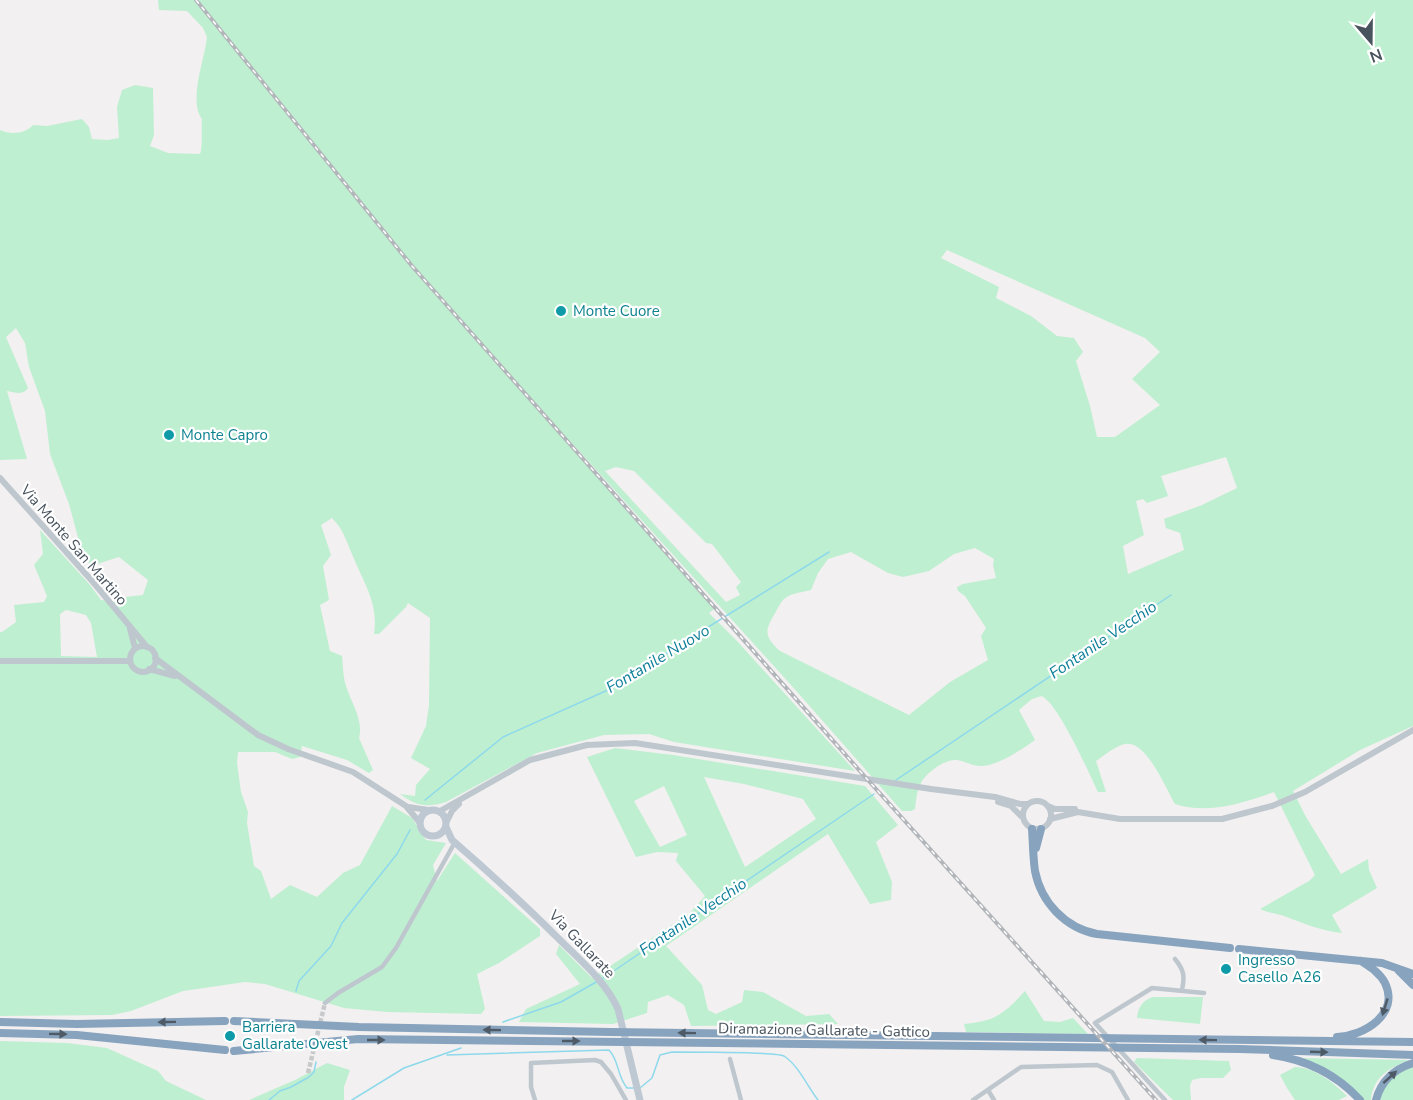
<svg xmlns="http://www.w3.org/2000/svg" width="1413" height="1100" font-family="'Nunito Sans',sans-serif">
<style>
.green{fill:#bfefd1;fill-rule:evenodd}
.lines{fill:none;stroke-linecap:round;stroke-linejoin:round}
.stream{stroke:#8dd9eb;stroke-width:1.5}
.minor-tunnel{stroke:#c8c9cb;stroke-width:4.5;stroke-dasharray:4.5 2;stroke-linecap:butt}
.minor{stroke:#bec7ce;stroke-width:4.5}
.tertiary{stroke:#bec7ce;stroke-width:6}
.secondary{stroke:#bec8d3;stroke-width:7}
.motorway{stroke:#88a3be;stroke-width:8}
.rail-casing{stroke:#b2b5ba;stroke-width:4}
.rail{stroke:#fff;stroke-width:1.5;stroke-dasharray:4.5;stroke-linecap:butt}
.oneway{fill:#4e5b67}
.culture-dot{fill:#0f9aa8;stroke:#fff;stroke-width:2}
.labels{text-anchor:middle;dominant-baseline:central;stroke-width:4.5;stroke-linejoin:round;paint-order:stroke}
.culture-label{font-size:15px;fill:#0d838f;stroke:#fff;text-anchor:start}
.street-label{font-size:15px;fill:#48535d;stroke:#fff}
.water-label{font-size:16px;font-style:italic;fill:#0e7f9a;stroke:#fff}
</style>
<rect width="100%" height="100%" fill="#f2f0f0"/>
<path class="green" d="M158 0H1413V726L1360 750 1293 791 1306 817 1341 874 1368 859 1369 870 1377 888 1332 915 1342 933C1321 931 1303 923 1284 916 1276 913 1268 913 1260 909L1309 881 1315 875 1274 792C1243 803 1207 815 1175 804 1166 789 1146 739 1125 744 1115 746 1105 755 1096 761L1106 792H1098C1088 771 1060 707 1042 696L1032 699 1019 710 1035 740C1023 749 995 767 980 766 972 766 965 761 957 760 945 759 929 771 922 781 917 789 916 800 915 809L911 811H902L791 685 570 441H565L714 609 709 613 737 641 855 771 674 742 649 734 604 735 537 753 446 802C425 808 417 806 400 794L415 796 416 785 430 769 411 758 426 726 429 705 430 618 408 603 406 607 379 634H374C379 603 363 582 352 554 346 540 343 529 332 518L321 525 331 555 323 566 329 600 320 605 330 651 342 656C343 665 343 677 346 686 351 702 364 721 359 738L373 770 369 773 347 760 302 746 300 757 292 759 275 752H238L237 763 241 792 248 812 247 823 254 866 261 871 271 899 290 885 317 897 343 873 360 865 392 806 412 818 426 840 446 843 433 865 437 881 455 853 540 929V936L499 963 477 974 485 1009 481 1014 387 1012 344 1008 265 984 245 982 183 991 131 1011 112 1015 0 1016V632H2L16 622 14 605 44 602 47 596 34 565 43 554 40 530 90 585 101 600 119 602 125 597 143 595 148 580 119 557 91 566 82 552 69 504 50 454 45 411 29 367 25 343 16 328 6 337 28 388C23 396 14 392 7 391L27 459 0 460V130C11 135 25 134 33 125L47 126 82 119 89 127 92 139 108 140 119 138 117 107 122 90 135 85 153 88 154 135 150 146 168 153 200 154C203 147 201 128 202 119 188 100 205 59 207 37L203 28 187 11 159 10ZM947 250 1145 338 1160 352 1132 379 1160 405 1115 437H1097L1090 406 1076 361 1083 352 1074 338 1057 336 1031 316 996 298 999 287 941 258ZM1226 457 1237 488 1202 505 1164 519 1166 528 1180 533 1184 550 1128 574 1123 546 1144 535 1136 501 1143 499 1147 503 1168 496 1161 476ZM616 467 634 471 706 543 712 544 741 582 736 587 740 595 726 602 605 471ZM975 548 994 559 993 565 996 578 963 584 957 587 958 591 965 596 986 628 981 636 988 660 950 682 909 715 780 651C765 637 764 632 774 615 777 610 780 603 784 599 791 593 803 592 811 590L818 573 828 559 851 552 888 573 903 577 929 571 954 554ZM66 610 86 615 91 623 97 657 61 656 60 614Z
M615 748 673 755 865 786 898 825 876 842 892 882 891 900 870 904 828 834 666 946 702 985 708 1010 716 1014 742 1002 744 990 763 992 806 1016 829 1014 838 1024 691 1026 684 1005 668 995 648 1002 647 1013 613 1024 519 1022 526 1009 580 984 556 954 559 945 592 978 690 913 705 896 676 861 678 853 657 852 636 857 587 757ZM704 777 744 784 803 799 816 819 745 867ZM664 786 687 835 660 847 634 801Z
M1025 991 1044 1021 1060 1022 1073 1018 1088 1034 966 1032 964 1024C996 1021 1004 1014 1025 991Z
M1153 997H1203L1200 1024 1137 1018C1138 1007 1143 1000 1153 997Z
M0 1041 67 1043 107 1048 158 1071 166 1081 206 1100H0Z
M1137 1058 1229 1061 1231 1070 1223 1078H1201L1192 1080 1190 1086 1191 1100H1173L1134 1062Z
M1302 1058 1409 1060C1389 1068 1373 1077 1371 1100H1364C1346 1080 1327 1068 1302 1058Z
M327 1063 350 1070 344 1087V1100H249L295 1080Z
M1413 1066V1100H1380C1383 1082 1397 1074 1413 1066Z
M1295 1067C1314 1067 1334 1083 1347 1096L1339 1100H1295L1287 1088 1280 1075Z"/>
<g class="lines">
<path class="stream" d="M896 780 1171 595
M425 800 503 737 619 685 689 639 829 552
M602 979 874 794
M296 991 299 981 331 946 342 923 397 854 410 830
M503 1022 561 1002 598 981
M447 1055 609 1050C620 1062 616 1074 627 1088H635
M640 1088 652 1078 660 1055 672 1052C687 1052 776 1052 784 1056 799 1066 807 1086 818 1100
M269 1100 280 1091 291 1087 309 1077 314 1072 316 1062
M352 1100 404 1068 461 1048"/>
<path class="minor-tunnel" d="M308 1073 325 1003"/>
<path class="minor" d="M1175 959C1184 970 1185 976 1182 990
M325 1003 338 993 382 967 396 948 455 842
M730 1059 741 1100
M988 1090 994 1100
M535 1100 531 1087V1063L595 1060 601 1062 611 1074 626 1100
M973 1100 1021 1067 1097 1065 1112 1072 1128 1100
M1165 1100 1095 1023 1152 988 1204 993"/>
<path class="tertiary" d="M0 478 93 582 147 647
M130 629 135 648
M130 659a13 13 0 1 1 26 0a13 13 0 1 1-26 0Z
M155 658 258 735 288 749 353 772 406 806 420 823
M0 661H130
M149 669 175 676
M1023 815a14 14 0 1 1 28 0a14 14 0 1 1-28 0Z
M998 802 1011 806 1022 817
M1048 806 1055 809H1075
M408 807 428 810
M440 811 530 760 587 745 635 743 931 789 995 797 1020 804H1028
M1050 819 1078 812 1120 819H1222L1272 806 1305 792 1413 730
M447 821 452 811 459 804"/>
<path class="secondary" d="M420 823a13 13 0 1 1 26 0a13 13 0 1 1-26 0Z
M446 827 452 840C490 873 526 906 561 941 582 962 605 981 618 1009L640 1100"/>
<path class="motorway" d="M1032 829C1033 843 1033 857 1035 871 1041 902 1065 928 1097 934L1230 948
M1036 848 1041 829
M1239 949 1382 963 1413 974
M1399 971 1413 985
M234 1021 359 1027 610 1032 1413 1042
M0 1022 77 1024 225 1021
M0 1033 77 1035 225 1050
M1337 1037C1364 1036 1400 1014 1385 983 1380 973 1370 967 1361 961
M234 1051 358 1039 1240 1049 1413 1055
M1273 1055C1307 1060 1337 1075 1360 1100
M1376 1100C1381 1081 1394 1069 1413 1063"/>
<defs>
<path id="rail" d="M196 0 412 266 867 779 1156 1100"/>
</defs>
<use href="#rail" class="rail-casing"/>
<use href="#rail" class="rail"/>
</g>
<defs><path id="oneway-solid" d="M-6-.8H1V-3.2L6.5 0L1 3.2V.8H-6Z" transform="scale(1.5)"/></defs>
<g class="oneway">
<use href="#oneway-solid" transform="translate(1385 1007) rotate(107)"/>
<use href="#oneway-solid" transform="translate(167 1022) rotate(179)"/>
<use href="#oneway-solid" transform="translate(492 1030) rotate(-179)"/>
<use href="#oneway-solid" transform="translate(687 1033) rotate(-179)"/>
<use href="#oneway-solid" transform="translate(58 1034) rotate(1)"/>
<use href="#oneway-solid" transform="translate(376 1040)"/>
<use href="#oneway-solid" transform="translate(1208 1040) rotate(-179)"/>
<use href="#oneway-solid" transform="translate(571 1041)"/>
<use href="#oneway-solid" transform="translate(1319 1052) rotate(2)"/>
<use href="#oneway-solid" transform="translate(1390 1077) rotate(-42)"/>
</g>
<g class="culture-dot">
<circle cx="561" cy="311" r="6"/>
<circle cx="169" cy="435" r="6"/>
<circle cx="1226" cy="969" r="6"/>
<circle cx="230" cy="1036" r="6"/>
</g>
<g class="labels">
<g class="culture-label">
<text x="573" y="311">Monte Cuore</text>
<text x="181" y="435">Monte Capro</text>
<text x="1238" y="960">Ingresso<tspan x="1238" dy="17">Casello A26</tspan></text>
<text x="242" y="1027">Barriera<tspan x="242" dy="17">Gallarate Ovest</tspan></text>
</g>
<g class="street-label">
<text transform="translate(74 545) rotate(49)">Via Monte San Martino</text>
<text transform="translate(582 944) rotate(46)">Via Gallarate</text>
<text transform="translate(824 1030) rotate(1)">Diramazione Gallarate - Gattico</text>
</g>
<g class="water-label">
<text transform="translate(1103 640) rotate(-34)">Fontanile Vecchio</text>
<text transform="translate(658 659) rotate(-31)">Fontanile Nuovo</text>
<text transform="translate(693 917) rotate(-34)">Fontanile Vecchio</text>
</g>
</g>
<g transform="translate(1371 42) rotate(160)" stroke="#ffffff" stroke-width="4.5" paint-order="stroke">
<path d="M0-4.5L10 22L0 15L-10 22Z" fill="#48535d"/>
<text y="-9" font-size="16" font-weight="bold" text-anchor="middle" fill="#48535d">N</text>
</g>
</svg>
